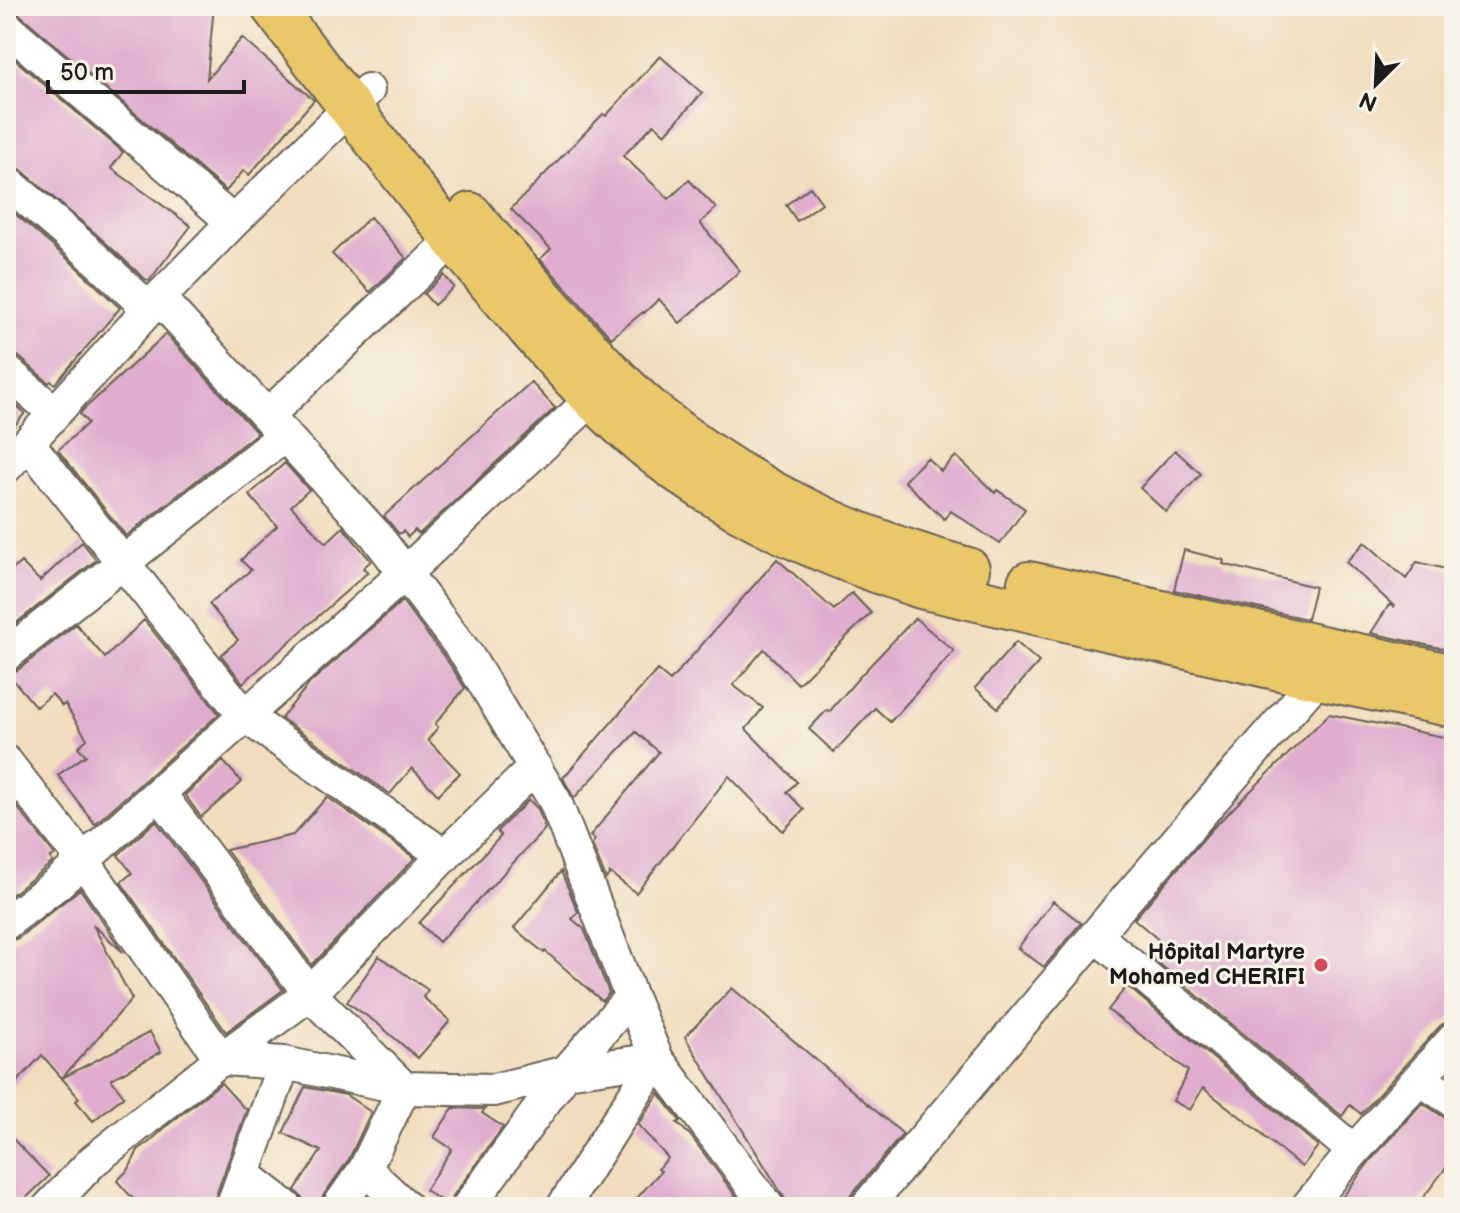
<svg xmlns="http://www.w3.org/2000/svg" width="1460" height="1213" font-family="'Balsamiq Sans',sans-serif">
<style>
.building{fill:#e0adcf}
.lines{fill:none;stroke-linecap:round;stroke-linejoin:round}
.minor-casing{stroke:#676054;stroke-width:36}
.major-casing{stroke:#676054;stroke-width:46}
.minor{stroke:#fff;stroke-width:32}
.major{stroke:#eac769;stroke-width:42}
.poi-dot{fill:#d1495b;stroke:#f7f3e8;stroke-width:3}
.labels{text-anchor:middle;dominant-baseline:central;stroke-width:6;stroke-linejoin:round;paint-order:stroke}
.poi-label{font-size:22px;font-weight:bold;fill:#1c1c1c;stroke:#f7f3e8;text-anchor:end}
</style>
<rect width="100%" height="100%" fill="#f7f3e8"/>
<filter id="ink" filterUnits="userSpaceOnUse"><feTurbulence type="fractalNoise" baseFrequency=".0125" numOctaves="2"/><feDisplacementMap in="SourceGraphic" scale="16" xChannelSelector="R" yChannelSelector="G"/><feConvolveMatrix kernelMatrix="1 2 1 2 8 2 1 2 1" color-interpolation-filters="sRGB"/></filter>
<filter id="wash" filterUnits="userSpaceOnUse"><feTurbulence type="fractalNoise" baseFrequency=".006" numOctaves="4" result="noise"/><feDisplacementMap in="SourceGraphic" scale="32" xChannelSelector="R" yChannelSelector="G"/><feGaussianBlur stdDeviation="1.8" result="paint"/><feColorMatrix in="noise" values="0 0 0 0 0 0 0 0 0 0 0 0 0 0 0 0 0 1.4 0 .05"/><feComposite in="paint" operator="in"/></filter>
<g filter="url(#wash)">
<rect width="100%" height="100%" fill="#f1ddbd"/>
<g id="blocks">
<path class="building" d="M12 6H214L207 79 242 38 314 100 249 175 244 170 226 191 18 13 12 9Z
M6 52 123 152 111 168 191 226 149 281 145 279 96 234 18 167 6 162Z
M660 56 702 93 665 134 654 124 623 156 669 199 689 180 716 208 700 223 740 271 680 323 659 299 644 313 643 312 611 338 540 259 551 249 511 209 603 114 606 116Z
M810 187 822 203 797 221 786 205Z
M6 206 71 262 120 308 55 384 51 381 49 383 18 356 6 352Z
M370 217 406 258 370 292 332 254Z
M444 275 454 287 434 305 424 294Z
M166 334 257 433 126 536 58 450 88 423 80 414 83 410Z
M531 382 555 408 419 534 415 530 408 537 403 531 399 534 384 516Z
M6 396 25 413 6 436Z
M1175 450 1201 474 1166 512 1140 488Z
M956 456 995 493 997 490 1025 509 1000 544 951 511 944 519 904 481 927 458 941 471Z
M285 463 309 490 291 506 326 543 343 527 371 561 363 568 368 572 243 683 221 655 238 640 209 604 251 570 241 560 277 526 249 495Z
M82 542 96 560 6 631V576L21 562 40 581Z
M1365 542 1406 579 1417 562 1454 571V651L1371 633 1389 605 1395 607 1346 562Z
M1184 550 1224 560 1223 564 1315 587 1307 619 1174 590Z
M777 559 834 610 852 593 871 613 798 684 764 649 733 685 763 708 746 729 797 782 787 792 804 810 783 831 729 776 636 893 610 873 606 879 592 844 595 840 590 836 659 752 636 732 574 798 563 778 657 670 670 681Z
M402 601 451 666 465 688 435 724 438 727 428 740 460 773 438 795 412 768 390 794 281 718 310 683Z
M915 618 954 651 890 722 875 708 834 752 809 729 827 710 829 712 862 674Z
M144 620 219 714 95 824 58 775 86 755 78 747 87 739 65 704 62 706 52 694 36 707 8 674 18 670 76 624 105 658Z
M1016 642 1039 662 998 708 975 688Z
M1329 714 1454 739V1017L1440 1026 1361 1114 1350 1105 1342 1116 1150 956 1161 942 1134 919 1212 829Z
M223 761 242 782 201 817 185 795Z
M6 793 55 855 50 858 53 862 6 899Z
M327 797 415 858 312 965 226 850 293 835Z
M529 800 538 809 545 829 439 942 419 923 501 836 497 831Z
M156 821 283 990 226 1032 121 882 132 873 118 855Z
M561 871 578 912 572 919 584 929 609 993 602 1001 545 951 544 953 514 928Z
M80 889 123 952 93 925 132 999 62 1078 150 1032 161 1052 111 1079 124 1096 93 1121 76 1101 79 1098 42 1055 6 1094V942L18 938Z
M1053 901 1081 923 1044 967 1018 948Z
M379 956 428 990 423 997 450 1021 418 1058 378 1024 347 1002Z
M1127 986 1318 1146 1302 1167 1263 1136 1264 1135 1203 1088 1190 1110 1173 1101 1188 1071 1108 1010Z
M732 988 903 1134 851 1195 846 1207H790L685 1037Z
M221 1083 243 1107 247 1109 214 1201 213 1207H146L136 1202 117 1181 129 1169 138 1150 146 1144H147L169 1124Z
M305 1087 346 1095 371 1112 349 1159 323 1196 319 1207H305L303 1199 295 1190 321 1151 283 1133Z
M659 1093 680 1121 677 1123 690 1135 744 1207H629L661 1171 658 1169 668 1158 638 1125Z
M1422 1103 1444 1117 1454 1120V1157L1416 1207H1335L1370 1161Z
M453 1108 485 1109 482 1113 503 1127 453 1196 449 1206 425 1190 452 1149 434 1137Z
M6 1132 49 1176 17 1207H6Z"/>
</g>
</g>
<g filter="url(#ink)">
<use href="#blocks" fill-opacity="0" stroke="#676054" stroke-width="2"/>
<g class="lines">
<defs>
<path id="minor" d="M6 27 233 222
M6 181 84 248 149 309
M159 298 375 534 467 655 555 801 631 997 657 1059 768 1207
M6 371 55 413
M267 416 454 239
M28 443 245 716 445 856
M6 467 159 298 233 222 368 90
M6 655 285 435
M6 762 83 860 221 1059
M159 793 310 994 404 1088 365 1169 338 1207
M6 923 58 883 405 573 592 399
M1096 936 1354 1151
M221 1059 284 1063 404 1088 494 1090 566 1072 657 1059
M1419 1079 1454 1101
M365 1169 406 1207
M244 1174 286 1207
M49 1207 93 1161 221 1059 310 994 438 862 535 767
M232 1207 284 1063
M468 1207 566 1072 631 997
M563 1207 657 1059
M866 1207 1116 911 1332 662
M1307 1207 1354 1151 1454 1039"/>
<path id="major" d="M272 6C343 99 414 192 489 282 550 354 608 423 686 477 758 527 839 559 921 587L1319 678 1454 706
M470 214C494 243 520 272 545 301 580 340 615 380 655 414 747 489 855 539 968 569
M1029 583 1454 676"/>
</defs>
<use href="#minor" class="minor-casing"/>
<use href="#major" class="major-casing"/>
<use href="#minor" class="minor"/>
<use href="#major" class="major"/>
</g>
</g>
<circle class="poi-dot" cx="1321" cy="965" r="8"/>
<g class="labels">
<g class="poi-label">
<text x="1305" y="952">Hôpital Martyre<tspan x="1305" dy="25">Mohamed CHERIFI</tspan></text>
</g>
</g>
<rect width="1460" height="1213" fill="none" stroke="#f7f3e8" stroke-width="32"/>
<g transform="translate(1376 84) rotate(204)" stroke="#f7f3e8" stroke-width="6" paint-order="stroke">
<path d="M0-6L14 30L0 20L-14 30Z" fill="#1c1c1c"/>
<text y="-12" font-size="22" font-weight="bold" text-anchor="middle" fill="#1c1c1c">N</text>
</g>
<path d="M48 80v12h196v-12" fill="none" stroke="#1c1c1c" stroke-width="4"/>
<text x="60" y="80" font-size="24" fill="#1c1c1c" stroke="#f7f3e8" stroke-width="6" paint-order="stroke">50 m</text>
</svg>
